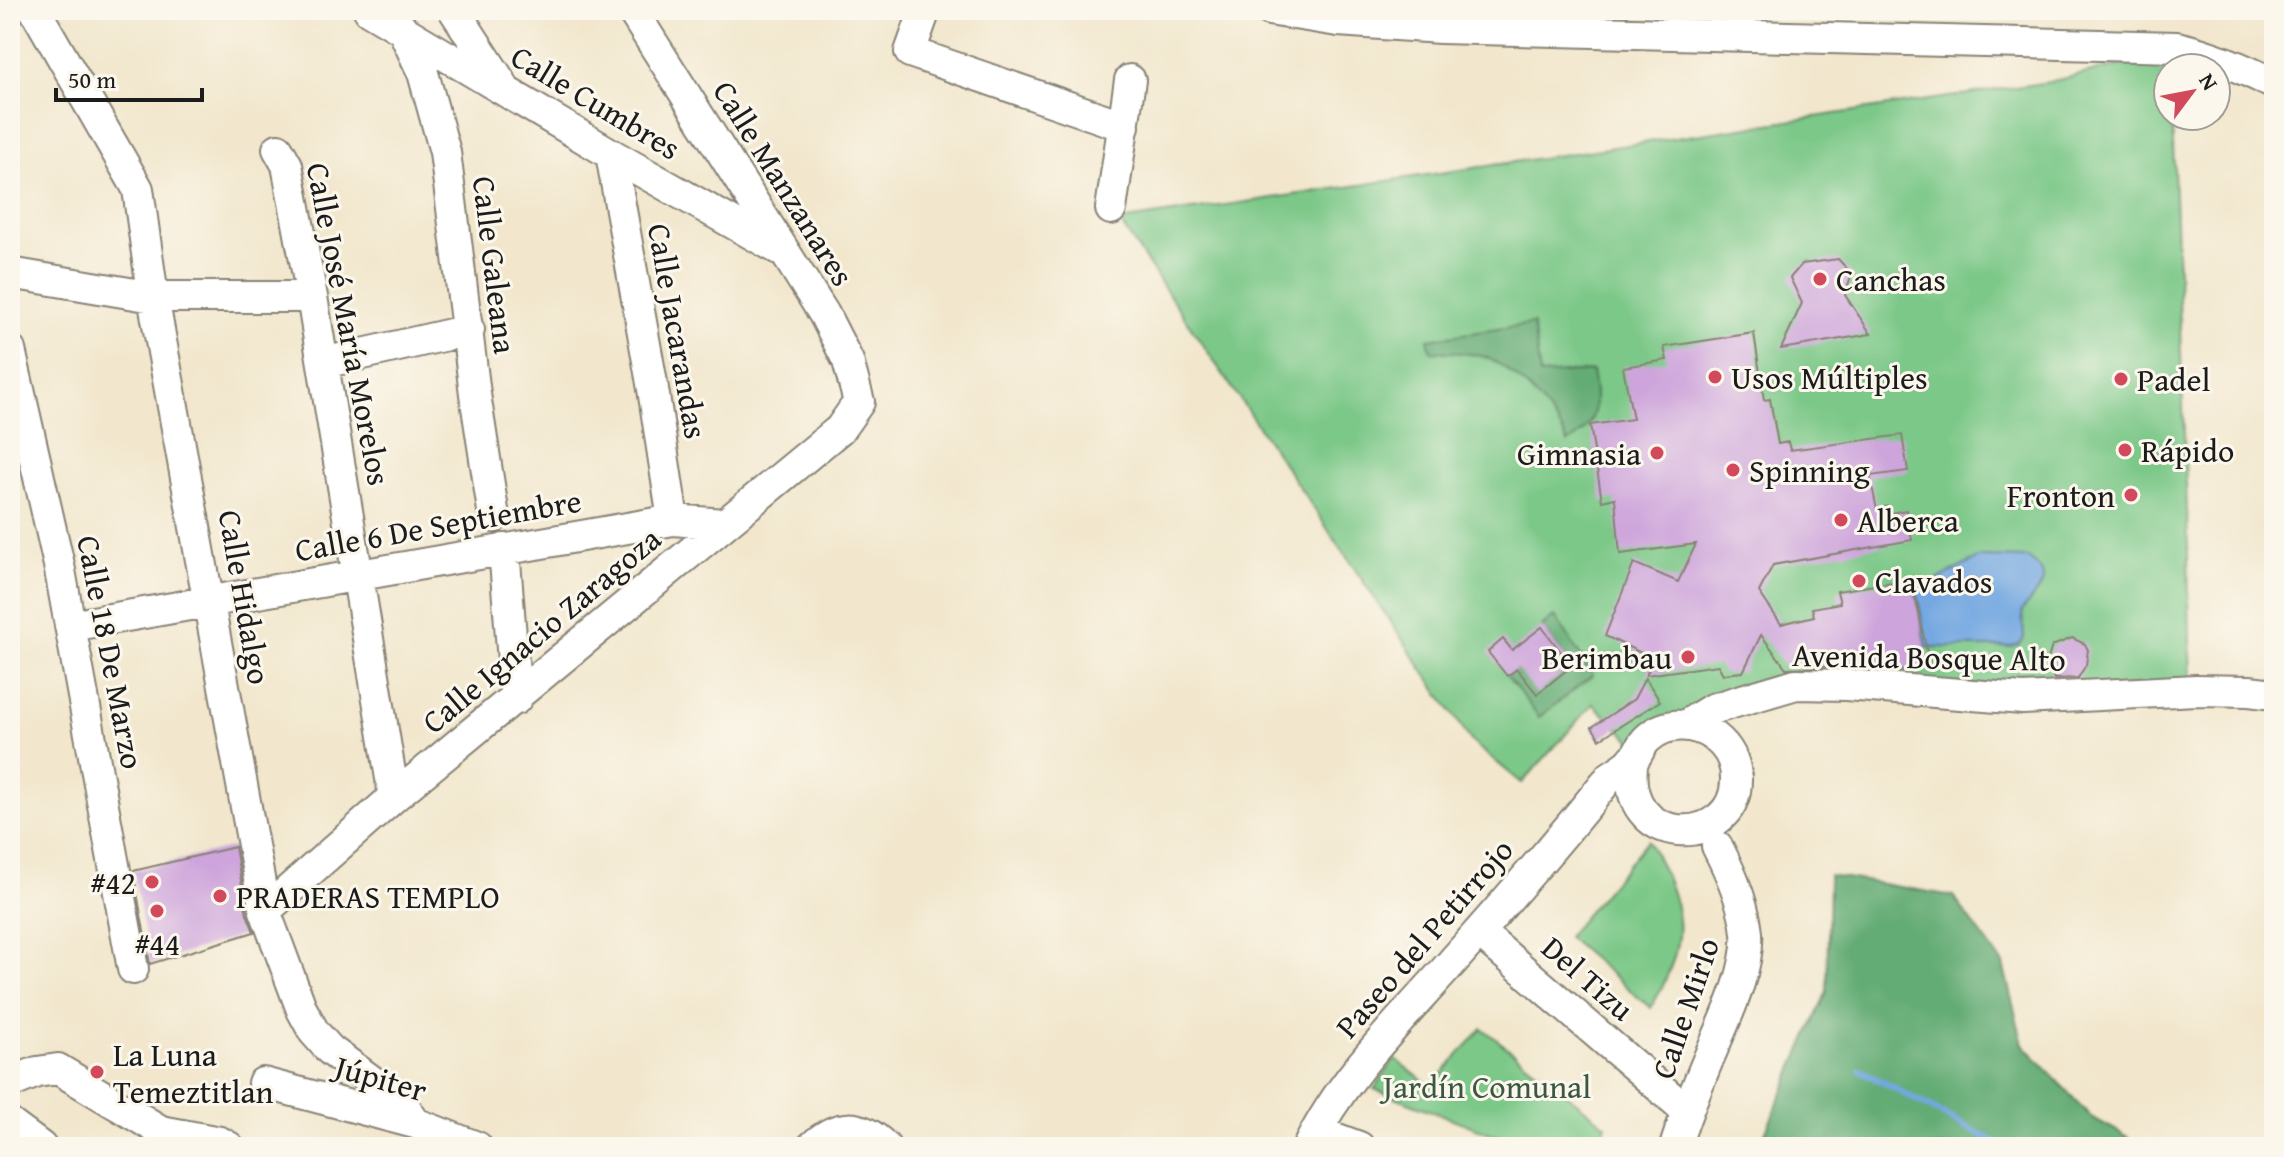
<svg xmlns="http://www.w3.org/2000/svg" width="2284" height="1157" font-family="'Gentium Book Plus',serif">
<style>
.green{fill:#7bc888;stroke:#4c7252;stroke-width:2}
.forest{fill:#64ac74;stroke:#406448;stroke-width:2}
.water{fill:#74a8e1;stroke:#48627e;stroke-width:2}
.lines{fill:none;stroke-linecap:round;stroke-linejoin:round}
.stream{stroke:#74a8e1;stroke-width:6}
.building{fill:#cda4db}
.minor-casing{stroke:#878274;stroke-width:34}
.minor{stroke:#fff;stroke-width:30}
.poi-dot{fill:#d1495b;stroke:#fbf7ec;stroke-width:3}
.labels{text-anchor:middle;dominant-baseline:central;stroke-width:6;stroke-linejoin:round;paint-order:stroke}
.street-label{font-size:32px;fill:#1c1c1c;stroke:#fbf7ec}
.poi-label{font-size:32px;fill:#1c1c1c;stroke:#fbf7ec;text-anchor:start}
.park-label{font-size:32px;fill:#3d5842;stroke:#fbf7ec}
</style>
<rect width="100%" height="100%" fill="#fbf7ec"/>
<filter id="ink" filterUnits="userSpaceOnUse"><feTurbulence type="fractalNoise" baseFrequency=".0125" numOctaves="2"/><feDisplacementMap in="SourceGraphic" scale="16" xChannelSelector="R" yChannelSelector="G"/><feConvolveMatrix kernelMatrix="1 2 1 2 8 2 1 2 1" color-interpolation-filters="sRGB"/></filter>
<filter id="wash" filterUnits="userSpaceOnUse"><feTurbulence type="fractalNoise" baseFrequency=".006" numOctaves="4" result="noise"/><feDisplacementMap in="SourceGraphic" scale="32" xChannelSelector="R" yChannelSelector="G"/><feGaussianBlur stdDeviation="1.8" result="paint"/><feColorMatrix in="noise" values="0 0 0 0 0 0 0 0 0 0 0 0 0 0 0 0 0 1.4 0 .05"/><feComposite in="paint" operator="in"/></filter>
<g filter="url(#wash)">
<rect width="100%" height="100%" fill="#f2e7cd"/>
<path class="green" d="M2172 53V68H2168V116H2172L2187 510 2191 691 1855 682 1632 741 1593 704 1522 783 1472 742 1119 221 2049 82Z
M1648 840C1685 911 1691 936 1651 1008L1567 937Z
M1482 1028 1606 1125 1599 1147H1526L1374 1089 1395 1059 1431 1087Z"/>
<path class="forest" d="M1533 324 1540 375 1592 371C1598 404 1599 424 1568 443 1556 414 1511 364 1481 356 1465 352 1447 352 1431 351L1428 339Z
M1555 616 1593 675 1539 717 1507 676 1517 669 1568 661 1542 627Z
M1829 875 1953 896 2003 964 2023 1044 2091 1117 2147 1147H1759L1827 991Z"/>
<path class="water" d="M1980 557 2028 558C2059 579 2035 592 2022 611L2024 638 2020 644 2008 647H1927L1916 591Z"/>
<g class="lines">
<path class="stream" d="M1860 1070 2004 1147"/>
</g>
<g id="blocks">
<path class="building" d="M1838 259 1852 274 1845 295 1871 334 1781 349 1802 303 1790 278 1802 264Z
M1754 333 1764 400 1770 399 1778 444 1788 442 1790 450 1902 435 1908 471 1870 476 1877 510 1888 506 1891 513 1906 510 1912 540 1773 565 1759 592 1781 624 1814 616 1812 608 1840 603 1837 591 1912 579 1930 667 1899 671 1851 666 1786 668 1761 635 1743 672 1723 674 1718 665 1646 675 1654 659 1605 636 1634 563 1678 582 1696 544 1620 554 1615 498 1602 501 1590 425 1633 419 1623 367 1667 360 1664 347Z
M1542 627 1568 661 1565 663 1569 668 1537 694 1517 669 1507 676 1488 652 1503 639 1512 650Z
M2072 638 2085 644 2088 650 2086 665 2078 678 2054 679 2047 662 2052 646Z
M1645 678 1660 701 1600 739 1592 727 1634 699Z
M235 847 247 914 254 932 150 964 133 871Z"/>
</g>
</g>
<g filter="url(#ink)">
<use href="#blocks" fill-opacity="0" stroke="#878274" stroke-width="2"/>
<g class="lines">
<defs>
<path id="minor" d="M35 10 138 189 153 297 265 911 302 1010 314 1032 330 1050 403 1104 415 1123
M369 10 611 154 782 251
M454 10 502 84
M925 10 910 52 1124 126
M1269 10 1338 21 1440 28 2177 47C2211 55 2243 68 2274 84
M402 28 423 73 445 152 475 394 494 517
M278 149 287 165 312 297 394 797
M611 154 653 389 673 520
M1111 209 1130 80
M10 273 153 297H312
M10 350 59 565 133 969
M323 363 469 330
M504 549 516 699
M70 626 673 520 724 524
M1686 725 1712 709 1796 684 1846 685 2023 699 2196 690 2249 691 2274 694
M1610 777C1617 772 1628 766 1634 759 1639 752 1641 744 1648 738 1667 721 1695 722 1715 737 1728 747 1736 762 1736 779 1737 850 1617 851 1633 759
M265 911 394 797 840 429 859 402 848 361 824 314 632 10
M1479 932 1687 1111
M10 1083 37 1072 58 1069 161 1131 220 1142 229 1147
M263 1083 415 1123 477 1147
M10 1124 41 1147
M1316 1131 1359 1147
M812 1147C837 1123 860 1122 885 1147
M1308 1147C1341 1079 1396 1025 1446 969 1500 908 1554 847 1605 783
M1675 1147C1685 1116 1697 1086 1710 1055 1724 1022 1750 970 1747 933 1744 903 1731 873 1717 846"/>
</defs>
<use href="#minor" class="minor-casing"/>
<use href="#minor" class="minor"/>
</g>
</g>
<g class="poi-dot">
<circle cx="1820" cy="279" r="8"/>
<circle cx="1715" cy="377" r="8"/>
<circle cx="2121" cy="379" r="8"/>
<circle cx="2125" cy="450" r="8"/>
<circle cx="1657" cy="453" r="8"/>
<circle cx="1733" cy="470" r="8"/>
<circle cx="2131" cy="495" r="8"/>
<circle cx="1841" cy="520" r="8"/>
<circle cx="1859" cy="581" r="8"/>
<circle cx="1688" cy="657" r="8"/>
<circle cx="152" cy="882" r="8"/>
<circle cx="220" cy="896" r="8"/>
<circle cx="157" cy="911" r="8"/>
<circle cx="97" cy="1072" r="8"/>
</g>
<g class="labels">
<g class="street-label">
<text transform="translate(596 102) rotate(31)">Calle Cumbres</text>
<text transform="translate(784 183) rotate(58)">Calle Manzanares</text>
<text transform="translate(495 265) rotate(83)">Calle Galeana</text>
<text transform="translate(349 324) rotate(79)">Calle José María Morelos</text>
<text transform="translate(678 331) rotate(80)">Calle Jacarandas</text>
<text transform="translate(438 525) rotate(-10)">Calle 6 De Septiembre</text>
<text transform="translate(245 597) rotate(80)">Calle Hidalgo</text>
<text transform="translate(541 630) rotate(-40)">Calle Ignacio Zaragoza</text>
<text transform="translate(111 652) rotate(79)">Calle 18 De Marzo</text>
<text transform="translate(1929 657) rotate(1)">Avenida Bosque Alto</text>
<text transform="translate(1424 938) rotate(-49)">Paseo del Petirrojo</text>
<text transform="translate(1588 978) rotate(41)">Del Tizu</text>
<text transform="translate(1685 1008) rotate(-71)">Calle Mirlo</text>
<text transform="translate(381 1078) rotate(16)">Júpiter</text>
</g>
<g class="poi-label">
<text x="1836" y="279">Canchas</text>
<text x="1731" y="377">Usos Múltiples</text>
<text x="2137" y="379">Padel</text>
<text x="2141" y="450">Rápido</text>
<text x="1641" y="453" text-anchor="end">Gimnasia</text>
<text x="1749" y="470">Spinning</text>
<text x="2115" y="495" text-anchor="end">Fronton</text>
<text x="1857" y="520">Alberca</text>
<text x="1875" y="581">Clavados</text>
<text x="1672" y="657" text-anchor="end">Berimbau</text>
<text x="136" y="882" text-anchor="end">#42</text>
<text x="236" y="896">PRADERAS TEMPLO</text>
<text x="157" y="943" text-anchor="middle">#44</text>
<text x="113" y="1054">La Luna<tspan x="113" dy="37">Temeztitlan</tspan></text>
</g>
<g class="park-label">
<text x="1487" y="1086">Jardín Comunal</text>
</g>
</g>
<rect width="2284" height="1157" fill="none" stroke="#fbf7ec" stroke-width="40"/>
<g transform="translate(2192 92) rotate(58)"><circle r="38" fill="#fbf7ec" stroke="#a29f99" stroke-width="2"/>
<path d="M0-6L14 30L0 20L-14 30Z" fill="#d1495b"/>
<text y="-12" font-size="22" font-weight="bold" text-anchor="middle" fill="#1c1c1c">N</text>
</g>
<path d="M56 88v12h146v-12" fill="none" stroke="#1c1c1c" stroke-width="4"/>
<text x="68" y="88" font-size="24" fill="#1c1c1c" stroke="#fbf7ec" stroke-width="6" paint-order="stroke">50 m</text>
</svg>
